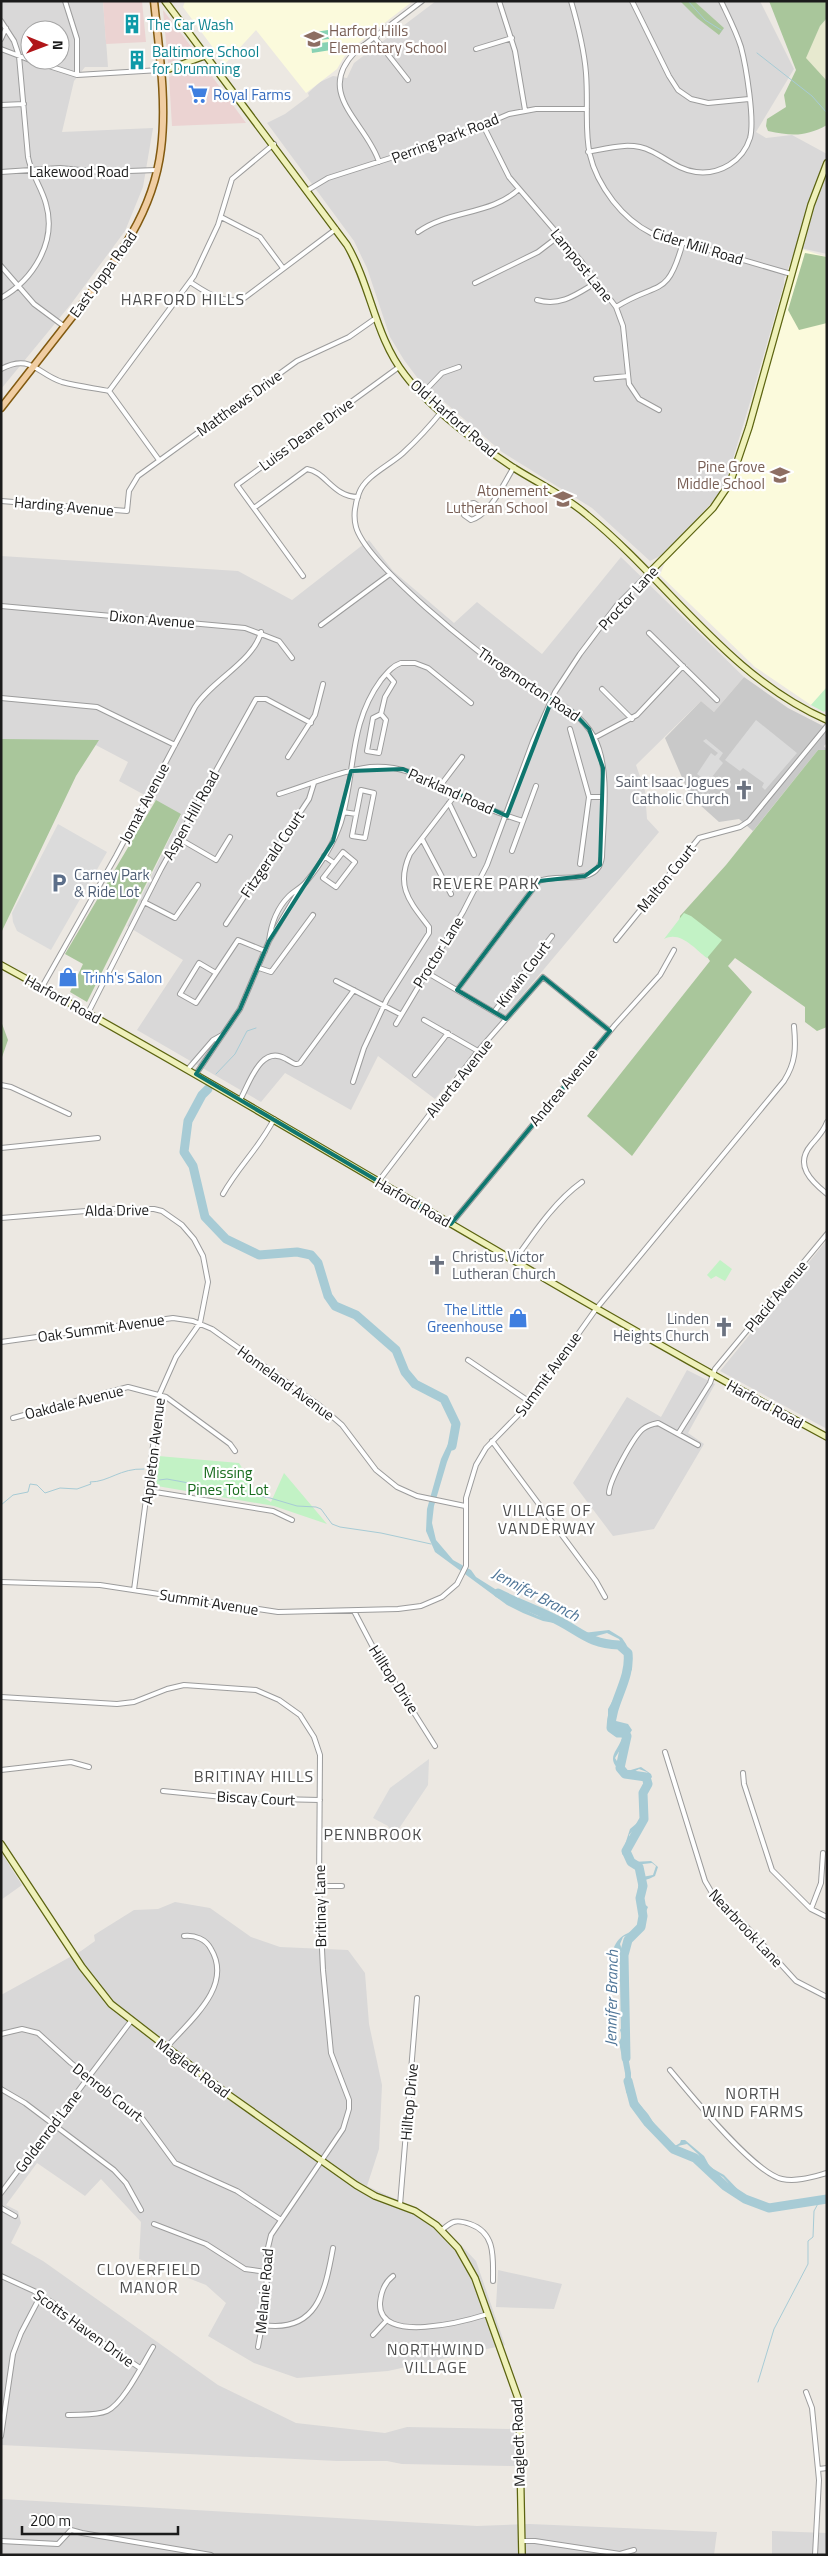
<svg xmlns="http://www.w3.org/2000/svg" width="828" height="2556" font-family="'Titillium Web',sans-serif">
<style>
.residential{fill:#d9d8d8;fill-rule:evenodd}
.commercial{fill:#ebd3d2}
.education{fill:#fbfadc}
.religious{fill:#c9c9c9}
.farmland{fill:#e7e9cf}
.forest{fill:#a9c69b}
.park{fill:#c2f2c5}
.pitch{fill:#88d2b4}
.parking{fill:#dbdbdb}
.water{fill:#a7cbd5}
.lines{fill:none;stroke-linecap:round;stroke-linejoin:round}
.stream{stroke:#a7cbd5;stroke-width:1}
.river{stroke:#a7cbd5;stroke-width:9}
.street-casing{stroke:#9c9c9c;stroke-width:6}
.secondary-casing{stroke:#5c6411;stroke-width:8}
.primary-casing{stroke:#825a10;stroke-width:9}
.street{stroke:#fff;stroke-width:4}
.secondary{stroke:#eff1ba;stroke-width:5.5}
.primary{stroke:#f0cda2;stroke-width:6}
.marked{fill:none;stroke:#0f766e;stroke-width:4;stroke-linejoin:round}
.labels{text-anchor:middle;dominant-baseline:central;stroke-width:4.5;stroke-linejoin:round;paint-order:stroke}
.culture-label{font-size:15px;fill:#0d838f;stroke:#fff;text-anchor:start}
.education-label{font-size:15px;fill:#785e54;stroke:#fff;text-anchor:end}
.shop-label{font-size:15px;fill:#366cbe;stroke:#fff;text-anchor:start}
.street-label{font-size:15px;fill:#1b1b1b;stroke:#fff}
.worship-label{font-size:15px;fill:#5b616d;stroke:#fff;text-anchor:end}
.service-label{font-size:15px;fill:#4e5e75;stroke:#fff;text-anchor:start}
.park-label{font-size:15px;fill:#176b1c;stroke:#fff}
.neighbourhood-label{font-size:16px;letter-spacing:1px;fill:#4e4e4e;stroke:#fff}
.water-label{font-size:16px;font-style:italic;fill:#507698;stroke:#fff}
</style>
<rect width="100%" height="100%" fill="#ece8e2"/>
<path class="residential" d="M1 1H103L108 67H85L74 81 62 132 153 128 143 187 125 231 71 304 1 389ZM30 30H60V60H30Z
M436 1H760L794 69 756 132 766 138 792 135 827 154V254L796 247 784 279V284L751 399 726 482 716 498 664 554 650 561 592 508 502 452 419 380 404 360 390 337 367 268 354 241 267 123 285 114 309 96 308 93 320 82 333 76 347 78 354 63Z
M369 540 393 571 454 623 477 602 542 654 621 557 744 677 714 712 701 701 636 765 645 791 647 819 659 832 435 1099 378 1056 351 1110 285 1073 261 1102 137 1030 183 960 127 926 181 815 119 781 128 762 90 742 1 740V556L238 571 292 600Z
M827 1240V1429L720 1371Z
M687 1370 715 1384 688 1433 704 1444 654 1529 613 1536 573 1483 627 1397 661 1417Z
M1 1852 22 1885 1 1900Z
M175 1902 210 1908 251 1937 280 1947 348 1950 365 1973 369 2024 382 2085 379 2149 367 2186 424 2212 441 2224 476 2261 505 2345 388 2371 297 2378 254 2363 208 2336 226 2303 206 2285 139 2259 141 2222 101 2179 85 2196 37 2163 6 2205 18 2211 21 2223 11 2243 43 2261 218 2385 296 2423 385 2433 407 2427 516 2429 515 2466 402 2464 387 2461H337L1 2445V1995L81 1951 95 1941 94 1935 134 1910 158 1909Z
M498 2270 562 2284 554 2309 496 2307Z
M1 2499 477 2526 530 2524 717 2532 714 2555H1Z
M772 2531 827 2533V2555H772Z"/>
<path class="commercial" d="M103 1H142L146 42 106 44Z
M163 10 196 53 168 63Z
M203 64 246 123 172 126 169 77Z"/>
<path class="education" d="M185 1H413L352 48 344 57 337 69 306 93 256 30 225 64 183 7Z
M801 249 827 257V687L811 705 755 667 660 575 665 562 731 483Z"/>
<path class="religious" d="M744 677 788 708 827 728V743L824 746 827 750H818L753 831 739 819 719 822 690 796 665 738 701 701 714 712Z"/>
<path class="farmland" d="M827 18V81L805 58 820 26Z"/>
<path class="forest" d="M680 1H694L724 28 719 35 697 18Z
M769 1H827V18L820 26 806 58 827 81V125C805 137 792 136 768 131L766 126 767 119 786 107 784 95 796 70Z
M805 253 827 257V323L799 330 788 310Z
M1 739 99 740 76 776 1 933Z
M818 750H827V1027L817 1031 805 1022V1007L735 958 728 966 752 992 632 1156 587 1116 710 961 696 941 679 926 680 916 726 865Z
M156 800 181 814 87 1002 70 992 83 964 65 954Z
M1 1021 8 1040 1 1060Z"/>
<path class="park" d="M827 687V709L824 712 811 705Z
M684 913 691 916 722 940 707 958C695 949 680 930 664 939Z
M720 1260 732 1269 725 1281 716 1276 711 1279 707 1275Z
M158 1456 239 1463 253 1485 251 1490 271 1502 284 1473 327 1524 274 1506 157 1486 155 1483Z"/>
<path class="pitch" d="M328 30 329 39 311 41 309 33Z
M329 42 331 50 312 53 311 44Z"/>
<path class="parking" d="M756 720 797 753 765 790 762 787 764 783 743 768 740 771 725 760Z
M706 739 723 753 719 759 723 763 708 782 697 774 711 753 715 756 718 753 703 741Z
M58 824 107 852 51 950 17 931 13 922 12 913Z
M429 1759 428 1785 394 1836 388 1826 373 1818 390 1788Z"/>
<path class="water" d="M458 1434 447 1462 434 1506 432 1523 436 1540 453 1560 471 1570 476 1577 503 1594 515 1605 538 1616 567 1622 583 1633 609 1630 622 1638 626 1644 630 1653 632 1669 611 1715 612 1720 628 1724 632 1730 615 1758 624 1772 641 1767 651 1774 652 1777 642 1789 647 1815 629 1835 630 1859 633 1862 651 1861 658 1867 655 1876C640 1884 638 1876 640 1900L648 1907C638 1929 651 1926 623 1937L620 1944 628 1967 625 2039 631 2073V2094L648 2114 666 2142 675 2146 680 2143 681 2140H685L704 2156 710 2167 724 2175 748 2200 757 2201 772 2208 797 2200 827 2197V2200L793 2202 783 2207 763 2209 739 2195 723 2177 707 2168 698 2154 687 2144 673 2147 662 2142 654 2125 644 2112 635 2106 626 2092 625 2073 619 2042 622 2036 620 2030 623 2025 621 2001 625 1964 622 1957 613 1950C620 1930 632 1936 644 1922 643 1906 632 1892 642 1877L653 1875 656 1866 652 1863 635 1865 622 1854 630 1829 643 1818C643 1803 635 1786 650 1777L647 1772 639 1769 630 1774 623 1773C604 1758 617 1753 622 1738L608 1717V1709L630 1670 627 1653 619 1639 607 1633 593 1637 581 1635 565 1625 543 1621 523 1613 507 1605 435 1552 426 1531 427 1509 441 1459 449 1442Z"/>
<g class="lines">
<path class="stream" d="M688 1 705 20 721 30
M757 53 812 96 827 113
M216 1074 235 1054 247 1031 256 1028
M159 1480 167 1479 270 1498 297 1506 316 1507 321 1509 332 1524 340 1527 381 1533 431 1544
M1 1505 13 1495 28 1492 30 1484 37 1485 45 1493 60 1488 77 1489 91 1484 90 1482C109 1482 120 1468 144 1469
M758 2382 774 2329 808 2264V2241L813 2237 814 2211 820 2200"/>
<path class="river" d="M208 1089 202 1095 188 1121 184 1152 193 1166 205 1217 226 1239 259 1255 297 1252 311 1255 318 1263 328 1296 335 1306 356 1315 396 1350 405 1372 415 1384 444 1399 456 1424 452 1446
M498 1593C517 1603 539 1610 559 1621 582 1633 590 1644 619 1645L628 1653C631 1680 611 1702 611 1728L618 1733H625L627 1736 620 1768 625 1774 646 1777 648 1784 643 1793 644 1819 626 1851 631 1862 639 1867 643 1886 640 1898 643 1916 641 1927 628 1940 624 1955 626 2058
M628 2081 634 2104 648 2123 673 2149 695 2158 725 2186 745 2199 769 2208 827 2199"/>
<defs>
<path id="street" d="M65 1 77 39V75
M499 1 515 51 525 110
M571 1C578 25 584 48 586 73 590 126 577 154 613 201 624 215 635 225 651 233L791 274
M632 1 669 76 678 90 691 99 708 103 749 99
M1 21 14 41 19 56 28 157C31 174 42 188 46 204 57 242 33 280 1 298
M375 38 408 80
M1 39 6 28
M1 49 30 60
M476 49 512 38
M30 60 77 75 160 70
M1 105 24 104
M483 125 509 177 581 261 616 307 623 326 629 384 639 399 659 410
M588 152C609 148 631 141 651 151 666 158 679 170 696 172 720 175 743 161 750 138 755 120 746 66 741 47 736 31 728 16 721 1
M379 162C367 123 314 94 355 52L422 1
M1 172 60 168 100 172 157 170
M308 190 328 178 453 138 509 114 536 109H587
M221 217 260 237 283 268
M418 232C448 210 492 215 519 189
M1 266 34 304 65 327
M190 282C207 293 222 304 243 299L336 229
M475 283 538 252 559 236
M537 300C561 307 577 294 597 282
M616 307C659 280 667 300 683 242
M1 369C31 353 37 374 62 382 77 386 93 388 109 391L159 460
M596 379 628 376
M109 391 194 276 218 225 232 179 274 144
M422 394 442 373 459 367
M442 411C430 426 417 440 403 453 390 465 365 476 359 493 355 504 353 516 356 527 366 563 479 655 514 677 543 696 577 706 594 737 611 769 603 821 602 857 598 888 558 872 539 881L457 990
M1 501 127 511 129 491 138 476 297 361 349 337 376 318
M254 508 307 469C326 472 333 497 358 497
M485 510 474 503 469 504 464 511V515L471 520C491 514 503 484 514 467
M303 576 237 485 399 367
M1 606 245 628 279 641 292 658
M321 625 390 574
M649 633 717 700
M602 689 632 719
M1 698 97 707 175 745
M381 714 373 718 367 751 379 753 386 720 381 714 385 697 394 682 387 674
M570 729 589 797 580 864
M594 738 637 715 683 666
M288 757 315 715 323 684
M440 786 462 757
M361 790 374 793 365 838 352 836Z
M279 794C308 785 340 771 370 767 404 764 428 780 456 794 478 805 500 814 523 821
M589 797H603
M449 803 474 855
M343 812 356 814
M178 838 216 860 230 837
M422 839 451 894
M512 851 536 786
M343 852 355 862 336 887 323 878Z
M324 856 334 863
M144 902 175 918 198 885
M226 924 309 799 314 783
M616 940 699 838 740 827 749 821 827 726
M269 941C271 924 276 909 289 896 294 891 301 888 306 882 320 865 334 843 341 822 356 772 348 725 381 680 387 673 392 666 401 663H415L428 668 471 703
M259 968 271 972 313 915
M426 972 506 1019
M216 973 199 963 180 994 196 1003 238 940 265 951
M336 981 400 1014
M42 987 116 856 195 707C211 681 254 661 261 632
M494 1012 552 936
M88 1013 161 869 256 699H266L311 723
M424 1020 478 1051
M396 1024 463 912 487 865 533 741 555 692 580 654 617 605 648 574
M188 1069 213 1040 222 1035
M196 1074 240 1009 269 941 300 889
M415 1075 448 1033
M353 1082 364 1048 387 999 429 933V927C410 902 395 887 410 854L456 794
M1 1085 11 1087 69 1114
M240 1100C250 1082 261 1044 286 1059 292 1062 295 1066 300 1063L354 990
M827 1122C824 1131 817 1138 811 1145 794 1165 811 1181 827 1194
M1 1148 98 1138
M378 1182 478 1051 543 977 610 1031
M223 1194C238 1167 260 1147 274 1119
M1 1218 110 1209H154L162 1211 182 1225 194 1239 203 1256 208 1282 200 1323 176 1357 160 1393 134 1590
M451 1224 615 1025 660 975 674 950
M514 1261C534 1233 554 1202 582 1182
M1 1342 173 1318 193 1321 212 1329 320 1406 342 1425 376 1470 397 1487 417 1496 465 1506
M468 1360 530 1402
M13 1418 128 1387 166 1397 230 1444 235 1451
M678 1434 710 1383 715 1369 827 1234
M492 1441 596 1581 605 1597
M149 1491 273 1511 292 1520
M609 1493C609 1481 634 1436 643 1429 648 1425 653 1424 658 1423L698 1445
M1 1582 100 1585 278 1612 398 1609 421 1606 442 1597 457 1584 466 1566V1498L476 1465 486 1448 526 1407 596 1309 784 1081C796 1062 796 1048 794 1026
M354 1611 375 1651 435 1746
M1 1697 117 1704 134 1702 167 1689 184 1685 256 1690 279 1700 300 1715 314 1737 320 1755 319 1886 323 1970 331 2053 349 2100V2109L343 2129 271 2235 266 2256 267 2299 258 2347
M665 1752 705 1881 715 1898 745 1925 796 1981 827 1997
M1 1770 71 1762 89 1767
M743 1773 744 1784 772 1870 811 1909 827 1917
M163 1791 233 1798 320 1800
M319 1886H342
M811 1909 821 1883 823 1853
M1 2034 22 2029 38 2033 71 2063 142 2118 175 2163 237 2191 281 2220
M166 2048C188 2022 234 1987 211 1949 206 1939 195 1935 184 1936
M670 2070C690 2094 754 2173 782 2179 797 2182 812 2177 827 2173
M1 2089 25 2103 114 2170 126 2183 141 2210
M1 2193 131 2021
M400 2205 417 1998
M1 2208 15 2216
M154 2224 206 2244 245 2269 266 2272
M442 2230C452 2221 456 2219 470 2224 496 2233 493 2258 493 2281
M1 2276 34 2291 53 2303 91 2335 140 2368
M393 2276C385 2282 381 2292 380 2303 378 2345 466 2321 488 2314
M263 2325C317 2333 325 2292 333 2248
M373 2335 387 2320
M806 2392 812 2408 819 2480 815 2555
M68 2415C81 2414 96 2416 107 2411 124 2403 143 2363 153 2347
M1 2436 13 2354 21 2333 41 2295
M819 2469 827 2468
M1 2541 58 2544 71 2530 82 2533 211 2555
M521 2541H535L620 2554 634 2550"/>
<path id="secondary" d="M165 1 347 245C371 286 375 337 405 375 430 408 479 445 514 468 538 483 565 496 587 515 668 581 728 677 827 720
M160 70 169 69 207 55
M648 574 713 508 730 483 749 427 811 205 827 163
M1 965C279 1117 547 1287 827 1437
M1 1844 82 1967 111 2004 226 2093 356 2185 375 2196 415 2211 436 2225 458 2248 475 2278 519 2401 522 2555"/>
<path id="primary" d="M1 408C26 376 51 344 76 312 115 262 153 215 161 149 167 101 159 50 154 1"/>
</defs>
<use href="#street" class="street-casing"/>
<use href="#secondary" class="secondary-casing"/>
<use href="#primary" class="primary-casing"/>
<use href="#street" class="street"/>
<use href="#secondary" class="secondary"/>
<use href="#primary" class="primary"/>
</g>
<path class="marked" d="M552 699 573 712 589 729 603 768 600 865 585 876 539 881 457 990 506 1019 543 977 610 1031 451 1224 196 1074 240 1009 269 941 333 841 351 771 403 769 507 816Z"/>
<defs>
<symbol id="building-bare" viewBox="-9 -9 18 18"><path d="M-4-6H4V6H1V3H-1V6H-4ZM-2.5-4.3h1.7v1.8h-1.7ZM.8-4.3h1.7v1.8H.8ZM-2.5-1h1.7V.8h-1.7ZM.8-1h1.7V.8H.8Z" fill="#0f9aa8" stroke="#fff" stroke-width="2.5" paint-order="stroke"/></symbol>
<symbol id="school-bare" viewBox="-9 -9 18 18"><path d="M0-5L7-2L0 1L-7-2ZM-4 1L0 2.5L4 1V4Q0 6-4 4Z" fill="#8d6e63" stroke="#fff" stroke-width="2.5" paint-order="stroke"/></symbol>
<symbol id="supermarket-bare" viewBox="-9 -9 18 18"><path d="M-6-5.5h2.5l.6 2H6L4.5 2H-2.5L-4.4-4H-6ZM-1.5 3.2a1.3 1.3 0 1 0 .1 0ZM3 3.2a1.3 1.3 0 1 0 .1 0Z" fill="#3f7fe0" stroke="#fff" stroke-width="2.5" paint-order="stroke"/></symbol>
<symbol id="church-bare" viewBox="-9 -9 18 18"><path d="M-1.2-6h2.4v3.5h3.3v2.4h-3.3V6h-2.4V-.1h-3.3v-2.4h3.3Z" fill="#6b7280" stroke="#fff" stroke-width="2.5" paint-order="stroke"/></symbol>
<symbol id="parking-bare" viewBox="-9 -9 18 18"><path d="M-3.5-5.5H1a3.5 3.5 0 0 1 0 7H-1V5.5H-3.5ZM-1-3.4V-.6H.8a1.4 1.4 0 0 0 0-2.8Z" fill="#5c6f8a" stroke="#fff" stroke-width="2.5" paint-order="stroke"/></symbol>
<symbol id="shop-bare" viewBox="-9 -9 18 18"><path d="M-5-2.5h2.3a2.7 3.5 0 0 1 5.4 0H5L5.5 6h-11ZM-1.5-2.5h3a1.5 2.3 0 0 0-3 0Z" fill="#3f7fe0" stroke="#fff" stroke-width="2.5" paint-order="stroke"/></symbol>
</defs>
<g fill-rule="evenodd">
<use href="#building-bare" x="118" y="10" width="28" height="28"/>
<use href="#school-bare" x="300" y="25" width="28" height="28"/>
<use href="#building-bare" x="123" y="46" width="28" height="28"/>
<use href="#supermarket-bare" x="184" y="80" width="28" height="28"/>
<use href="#school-bare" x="766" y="461" width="28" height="28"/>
<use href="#school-bare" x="549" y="485" width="28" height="28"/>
<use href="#church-bare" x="730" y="776" width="28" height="28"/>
<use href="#parking-bare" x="45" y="869" width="28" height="28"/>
<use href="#shop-bare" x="54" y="963" width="28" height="28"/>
<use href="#church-bare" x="423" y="1251" width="28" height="28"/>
<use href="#shop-bare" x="504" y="1304" width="28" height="28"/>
<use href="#church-bare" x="710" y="1313" width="28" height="28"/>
</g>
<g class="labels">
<g class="culture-label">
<text x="147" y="24">The Car Wash</text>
<text x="152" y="51">Baltimore School<tspan x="152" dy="17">for Drumming</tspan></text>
</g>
<g class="education-label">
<text x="329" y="30" text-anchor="start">Harford Hills<tspan x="329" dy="17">Elementary School</tspan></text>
<text x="765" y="466">Pine Grove<tspan x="765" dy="17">Middle School</tspan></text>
<text x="548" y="490">Atonement<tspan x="548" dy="17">Lutheran School</tspan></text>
</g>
<g class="shop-label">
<text x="213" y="94">Royal Farms</text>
<text x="83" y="977">Trinh's Salon</text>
<text x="503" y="1309" text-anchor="end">The Little<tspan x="503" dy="17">Greenhouse</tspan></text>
</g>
<g class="street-label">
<text transform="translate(445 138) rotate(-21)">Perring Park Road</text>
<text x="79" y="171">Lakewood Road</text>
<text transform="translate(698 246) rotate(17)">Cider Mill Road</text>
<text transform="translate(582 265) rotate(51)">Lampost Lane</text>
<text transform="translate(103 274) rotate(-54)">East Joppa Road</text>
<text transform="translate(239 403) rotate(-36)">Matthews Drive</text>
<text transform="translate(454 418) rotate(41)">Old Harford Road</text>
<text transform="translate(306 434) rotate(-36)">Luiss Deane Drive</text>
<text transform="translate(64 506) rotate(5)">Harding Avenue</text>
<text transform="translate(628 598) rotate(-48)">Proctor Lane</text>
<text transform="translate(152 619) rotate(5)">Dixon Avenue</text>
<text transform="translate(529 684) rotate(34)">Throgmorton Road</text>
<text transform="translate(451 791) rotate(24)">Parkland Road</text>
<text transform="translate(144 803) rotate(-62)">Jomat Avenue</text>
<text transform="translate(191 815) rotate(-61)">Aspen Hill Road</text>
<text transform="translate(272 854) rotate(-56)">Fitzgerald Court</text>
<text transform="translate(666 878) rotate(-51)">Malton Court</text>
<text transform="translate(438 952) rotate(-58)">Proctor Lane</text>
<text transform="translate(523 974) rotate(-53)">Kirwin Court</text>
<text transform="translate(63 999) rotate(29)">Harford Road</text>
<text transform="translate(459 1078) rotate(-51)">Alverta Avenue</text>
<text transform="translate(563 1087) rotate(-50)">Andrea Avenue</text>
<text transform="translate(413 1202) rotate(30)">Harford Road</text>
<text transform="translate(117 1210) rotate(-1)">Alda Drive</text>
<text transform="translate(776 1296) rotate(-50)">Placid Avenue</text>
<text transform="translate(101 1328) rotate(-8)">Oak Summit Avenue</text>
<text transform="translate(548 1374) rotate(-54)">Summit Avenue</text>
<text transform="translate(286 1383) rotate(36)">Homeland Avenue</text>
<text transform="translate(74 1402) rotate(-14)">Oakdale Avenue</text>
<text transform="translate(765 1404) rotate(29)">Harford Road</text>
<text transform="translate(153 1451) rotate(-83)">Appleton Avenue</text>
<text transform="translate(209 1602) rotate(9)">Summit Avenue</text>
<text transform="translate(394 1679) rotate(57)">Hilltop Drive</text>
<text transform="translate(256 1798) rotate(3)">Biscay Court</text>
<text transform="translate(320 1906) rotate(-91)">Britinay Lane</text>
<text transform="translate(746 1928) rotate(47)">Nearbrook Lane</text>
<text transform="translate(193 2068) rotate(37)">Magledt Road</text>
<text transform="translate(108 2092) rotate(38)">Denrob Court</text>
<text transform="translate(409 2102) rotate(-85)">Hilltop Drive</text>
<text transform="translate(48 2131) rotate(-53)">Goldenrod Lane</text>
<text transform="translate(264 2291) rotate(-85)">Melanie Road</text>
<text transform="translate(84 2328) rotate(36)">Scotts Haven Drive</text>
<text transform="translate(518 2443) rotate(-92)">Magledt Road</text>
</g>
<g class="worship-label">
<text x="729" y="781">Saint Isaac Jogues<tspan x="729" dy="17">Catholic Church</tspan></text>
<text x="452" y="1256" text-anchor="start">Christus Victor<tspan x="452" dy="17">Lutheran Church</tspan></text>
<text x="709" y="1318">Linden<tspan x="709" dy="17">Heights Church</tspan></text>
</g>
<g class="service-label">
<text x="74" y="874">Carney Park<tspan x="74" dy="17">&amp; Ride Lot</tspan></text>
</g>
<g class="park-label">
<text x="228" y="1472">Missing<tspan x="228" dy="17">Pines Tot Lot</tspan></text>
</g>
<g class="neighbourhood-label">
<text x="183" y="299">HARFORD HILLS</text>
<text x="486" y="883">REVERE PARK</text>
<text x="547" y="1510">VILLAGE OF<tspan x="547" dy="18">VANDERWAY</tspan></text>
<text x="254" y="1776">BRITINAY HILLS</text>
<text x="373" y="1834">PENNBROOK</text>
<text x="753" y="2093">NORTH<tspan x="753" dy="18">WIND FARMS</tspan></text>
<text x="149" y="2269">CLOVERFIELD<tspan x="149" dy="18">MANOR</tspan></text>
<text x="436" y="2349">NORTHWIND<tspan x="436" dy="18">VILLAGE</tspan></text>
</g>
<g class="water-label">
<text transform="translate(536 1594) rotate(28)">Jennifer Branch</text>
<text transform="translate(611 1998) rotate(-89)">Jennifer Branch</text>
</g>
</g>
<rect width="828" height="2556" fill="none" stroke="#1b1b1b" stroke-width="5"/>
<g transform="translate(45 45) rotate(91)"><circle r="24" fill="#ffffff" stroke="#a4a4a4"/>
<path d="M0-4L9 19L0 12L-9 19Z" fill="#b01619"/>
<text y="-8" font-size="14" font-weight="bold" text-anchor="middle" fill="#1b1b1b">N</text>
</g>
<path d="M22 2526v8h156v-8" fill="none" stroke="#1b1b1b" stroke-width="2.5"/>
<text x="30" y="2526" font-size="15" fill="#1b1b1b" stroke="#ffffff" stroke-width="4" paint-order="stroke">200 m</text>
</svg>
